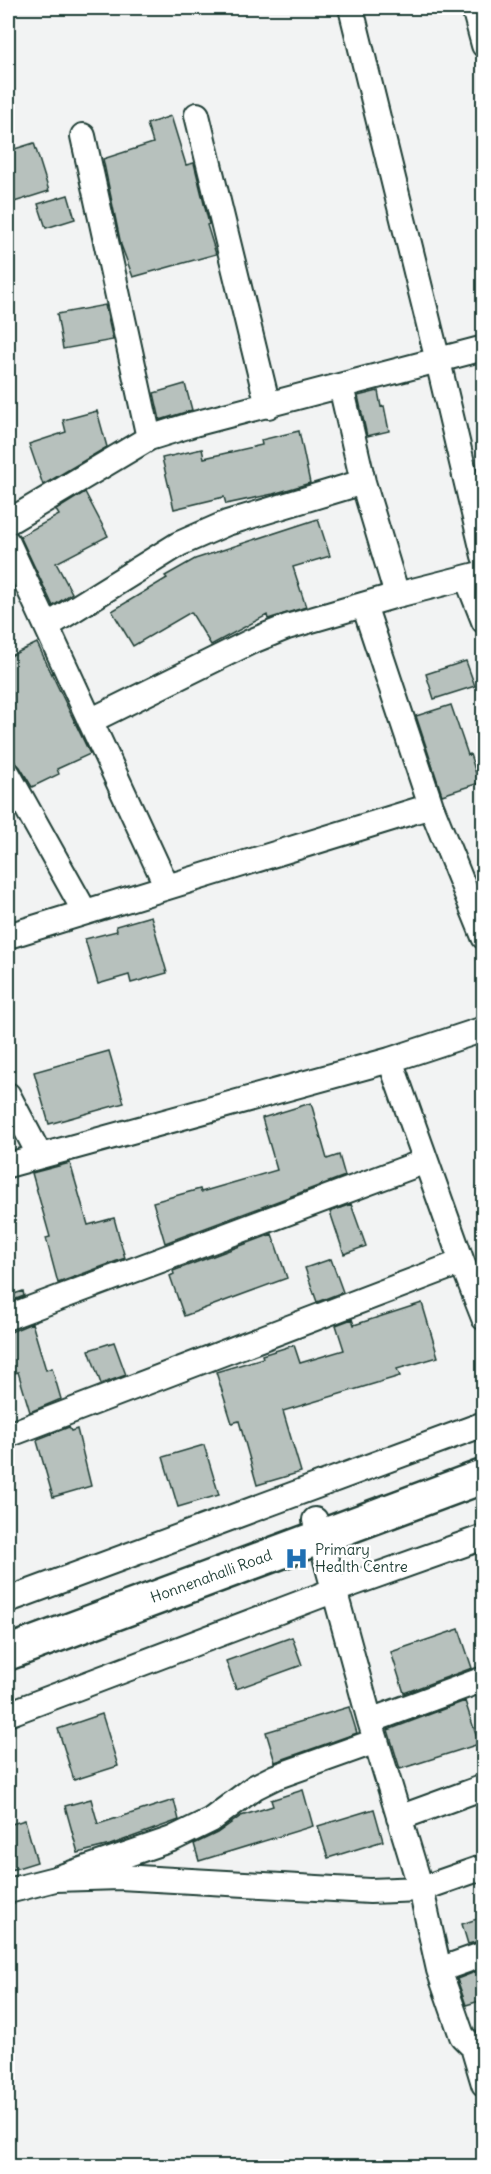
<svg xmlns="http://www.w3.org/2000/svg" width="491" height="2174" font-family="Delius,sans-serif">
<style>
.building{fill:#b7c1bd;stroke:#1f3d34;stroke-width:1.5}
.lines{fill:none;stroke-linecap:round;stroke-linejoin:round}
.street-casing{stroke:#1f3d34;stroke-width:28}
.secondary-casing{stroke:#1f3d34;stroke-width:38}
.street{stroke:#fff;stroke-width:24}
.secondary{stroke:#fff;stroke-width:33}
.labels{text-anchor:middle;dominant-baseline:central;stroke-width:5;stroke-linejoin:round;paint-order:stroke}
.poi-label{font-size:15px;fill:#1f3d34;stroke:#fff;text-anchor:start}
.street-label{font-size:15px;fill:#1f3d34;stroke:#fff}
</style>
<rect width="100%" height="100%" fill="#f2f3f3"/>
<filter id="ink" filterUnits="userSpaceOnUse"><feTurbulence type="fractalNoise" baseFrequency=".0167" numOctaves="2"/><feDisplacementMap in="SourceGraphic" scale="12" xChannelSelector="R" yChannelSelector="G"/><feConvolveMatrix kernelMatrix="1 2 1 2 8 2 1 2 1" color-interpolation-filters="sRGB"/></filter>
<g filter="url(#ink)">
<path class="building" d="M171 116 186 165 194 163 209 224 207 225 216 254 133 277 121 245 103 159 153 143 147 124Z
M34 143 49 191 8 204V151Z
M68 195 75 219 46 228 38 204Z
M105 305 113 340 63 349 57 314Z
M185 384 192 410 160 420 154 393Z
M378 391 381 407 384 406 389 431 367 436 358 396Z
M97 411 107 447 43 485 29 444 66 432 63 420Z
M299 431 310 483 273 494 226 504 224 497 174 509 162 458 202 449 204 458 262 445 261 440Z
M85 492 108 536 56 563 72 593 53 606 20 536 59 515 56 510Z
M318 519 330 556 293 567 306 607 268 619 267 615 211 645 191 612 133 646 112 611 167 578 165 576 195 559Z
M37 643 90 754 57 769 59 774 32 787 20 767 14 761 8 746V657Z
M466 661 475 686 434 699 426 674Z
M451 705 468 755 470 754 479 783 442 795 416 716Z
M151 916 167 973 131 983 129 975 98 984 85 939 117 931 116 926Z
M109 1051 124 1103 49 1124 34 1072Z
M311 1103 327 1159 339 1155 345 1176 165 1243 153 1202 200 1189 201 1192 277 1170 262 1118Z
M70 1163 88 1225 114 1218 125 1258 58 1283 46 1238 50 1237 32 1173Z
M351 1204 366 1246 344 1254 330 1212Z
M272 1234 287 1278 184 1316 170 1276 174 1274 173 1271Z
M331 1259 343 1292 317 1302 305 1268Z
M23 1291 24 1296 8 1302V1296Z
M422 1303 438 1357 397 1369 400 1376 283 1411 301 1472 257 1485 239 1421 232 1423 216 1372 263 1358 262 1355 294 1345 300 1363 344 1350 336 1325 352 1319 354 1325Z
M32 1323 46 1370 52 1368 61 1399 30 1412 18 1372 8 1375V1333Z
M114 1342 126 1375 101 1384 89 1350Z
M69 1427 71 1431 77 1429 91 1486 53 1497 37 1441 38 1439Z
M204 1445 219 1495 178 1507 163 1457Z
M459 1629 472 1668 404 1693 391 1652Z
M292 1637 302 1665 236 1689 226 1661Z
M465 1701 479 1744 400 1769 388 1730Z
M349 1707 357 1733 275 1762 266 1732Z
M102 1714 118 1766 74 1780 58 1729Z
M303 1790 313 1826 199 1861 194 1844 217 1833 241 1816 273 1806 271 1800Z
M91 1799 98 1824 174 1800 179 1820 110 1845 78 1853 65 1806Z
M374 1809 383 1841 328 1858 318 1826Z
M25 1820 37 1862 8 1871V1825Z
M483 1917V1940L468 1944 462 1924Z
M483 1969V2000L466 2005 457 1979Z"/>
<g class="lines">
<defs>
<path id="street" d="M351 8 438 361 484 556
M474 8 484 45
M197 115 268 406
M83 136 149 438
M341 386 363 482 397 595
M8 522 149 438 194 424 484 348
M8 543 167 887
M467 578 484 621
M364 605 431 806 484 937
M47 626 179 544 227 523 363 482
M90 721 250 642 287 627 397 595 484 573
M8 774 85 912
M8 936 431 806
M390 1060 462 1262 484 1318
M8 1095 40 1156
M8 1165 390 1060 484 1029
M8 1317 426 1161
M8 1435 462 1262
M315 1520 370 1721 421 1889 439 1970 462 2036 473 2047 484 2048
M8 1600 484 1424
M8 1714 335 1590 484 1537
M370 1721 484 1679
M399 1818 484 1787
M55 1879 120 1877 370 1891 421 1889 484 1867
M8 1891 55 1879 172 1839 211 1820 255 1787 275 1777 376 1741
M439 1970 484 1954
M473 2047 484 2084"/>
<path id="secondary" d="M8 1653 484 1476"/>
</defs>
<use href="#street" class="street-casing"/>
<use href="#secondary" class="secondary-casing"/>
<use href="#street" class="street"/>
<use href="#secondary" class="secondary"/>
</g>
</g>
<defs>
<symbol id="hospital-bare" viewBox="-9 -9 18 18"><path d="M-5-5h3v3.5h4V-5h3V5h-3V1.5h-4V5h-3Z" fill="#1f6fb2" stroke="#fff" stroke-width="2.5" paint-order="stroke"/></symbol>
</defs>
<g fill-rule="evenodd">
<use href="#hospital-bare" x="280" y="1542" width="33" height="33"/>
</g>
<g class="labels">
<g class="poi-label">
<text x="315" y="1549">Primary<tspan x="315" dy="17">Health Centre</tspan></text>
</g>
<g class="street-label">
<text transform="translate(211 1576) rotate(-20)">Honnenahalli Road</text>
</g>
</g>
<rect width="491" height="2174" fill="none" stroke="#fff" stroke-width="30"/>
<rect x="15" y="15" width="461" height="2144" fill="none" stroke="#1f3d34" stroke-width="2" filter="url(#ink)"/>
</svg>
